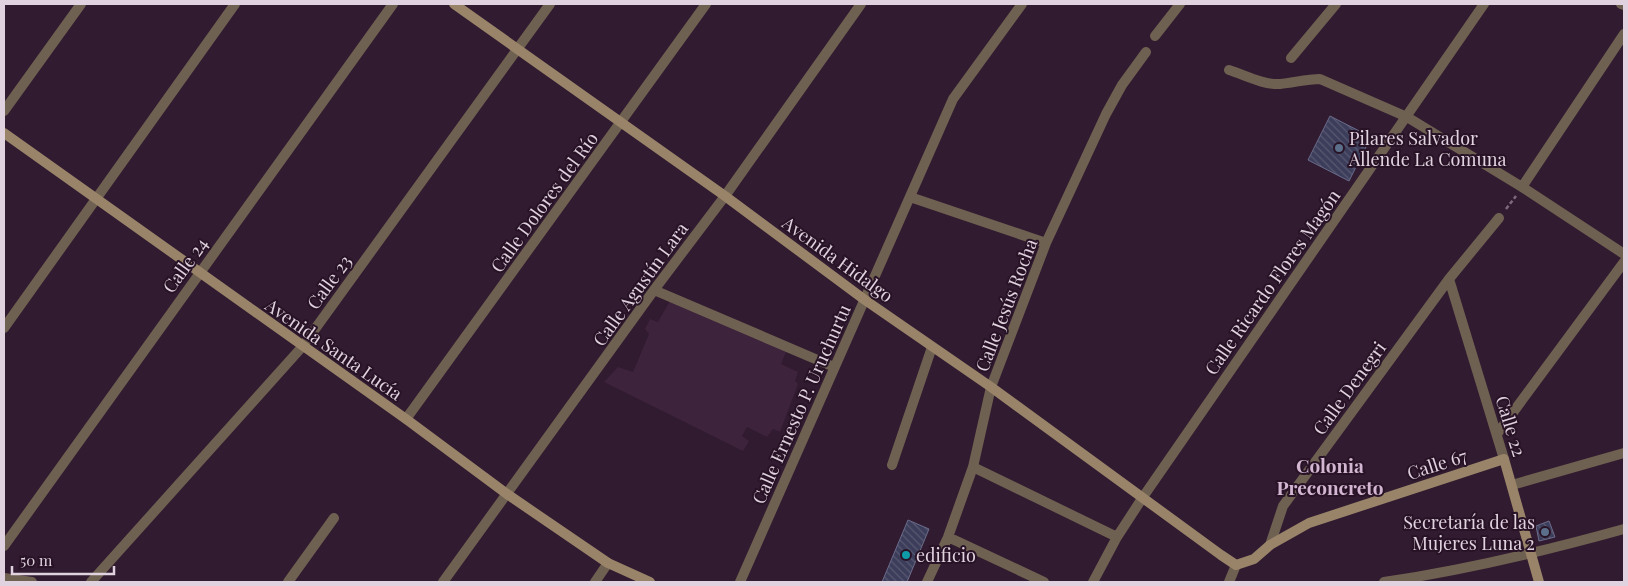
<svg xmlns="http://www.w3.org/2000/svg" width="1628" height="586" font-family="'Playfair Display',serif">
<style>
.built{fill:#3d233c}
.building{fill:url(#building-back-hatch);stroke:#6a6c8b}
.lines{fill:none;stroke-linecap:round;stroke-linejoin:round}
.path{stroke:#7d6a7c;stroke-width:2.5;stroke-dasharray:4 2.5;stroke-linecap:butt}
.street{stroke:#6f6151;stroke-width:10}
.secondary{stroke:#998469;stroke-width:10}
.service-dot{fill:#5c6f8a;stroke:#271226;stroke-width:2}
.culture-dot{fill:#0f9aa8;stroke:#271226;stroke-width:2}
.labels{text-anchor:middle;dominant-baseline:central;stroke-width:4;stroke-linejoin:round;paint-order:stroke}
.poi-label{font-size:18px;fill:#e1d2df;stroke:#271226;text-anchor:start}
.street-label{font-size:18px;fill:#e1d2df;stroke:#271226}
.neighbourhood-label{font-size:19px;font-weight:bold;fill:#d3b6d1;stroke:#271226}
</style>
<defs>
<pattern id="building-back-hatch" width="6" height="6" patternUnits="userSpaceOnUse" patternTransform="scale(1.25)"><rect width="6" height="6" fill="#3c3d5a"/><path d="M-1 5l2 2M0 0l6 6M5-1l2 2" fill="none" stroke="#585871"/></pattern>
</defs>
<rect width="100%" height="100%" fill="#311b30"/>
<path class="built" d="M670 301 786 352 781 364 798 372 795 381 798 384 780 432 773 429 767 437 747 427 742 436 749 441 743 451 604 382 618 367 633 372 649 334 645 329 650 319 658 322Z"/>
<path class="building" d="M1330 116 1371 137 1349 181 1308 160Z
M908 520 929 529 907 582H882Z
M1549 521 1555 537 1539 541 1536 526Z"/>
<g class="lines">
<path class="path" d="M1506 209 1516 196"/>
<path class="street" d="M1621 4 1624 5
M1155 36 1180 4
M1291 58 1336 4
M1229 70C1245 75 1263 85 1280 84 1293 83 1306 79 1320 79L1407 117 1522 187 1624 254
M4 111 81 4
M1522 187 1624 34
M910 197 1046 243
M1449 279 1504 459
M654 290 834 367
M4 328 235 4
M406 419 706 4
M1497 434 1624 262
M892 465 932 347
M973 467 1117 537
M1512 485 1624 453
M948 537 1044 582
M1270 545 1283 506 1449 279 1499 218
M4 546 393 4
M4 578 32 582
M91 582 302 347 550 4
M288 582 334 518
M443 582 654 290 725 196 861 4
M595 582 608 563
M740 582 953 99 1022 4
M927 582 948 537 973 467 991 387 1046 243 1106 114 1122 85 1146 52
M1093 582 1117 537 1143 497 1484 4
M1229 582 1236 565
M1384 582C1465 570 1545 551 1624 529"/>
<path class="secondary" d="M454 4 725 196 865 300 991 387 1221 555 1236 565 1254 559 1270 545 1309 523 1504 459 1539 582
M4 133 406 419 507 494 608 563 650 582"/>
</g>
<g class="service-dot">
<circle cx="1339" cy="148" r="5"/>
<circle cx="1545" cy="532" r="5"/>
</g>
<circle class="culture-dot" cx="906" cy="555" r="5"/>
<g class="labels">
<g class="poi-label">
<text x="1349" y="138">Pilares Salvador<tspan x="1349" dy="21">Allende La Comuna</tspan></text>
<text x="1535" y="522" text-anchor="end">Secretaría de las<tspan x="1535" dy="21">Mujeres Luna 2</tspan></text>
<text x="916" y="555">edificio</text>
</g>
<g class="street-label">
<text transform="translate(544 202) rotate(-54)">Calle Dolores del Río</text>
<text transform="translate(838 259) rotate(36)">Avenida Hidalgo</text>
<text transform="translate(185 265) rotate(-54)">Calle 24</text>
<text transform="translate(329 282) rotate(-54)">Calle 23</text>
<text transform="translate(1272 282) rotate(-55)">Calle Ricardo Flores Magón</text>
<text transform="translate(640 284) rotate(-54)">Calle Agustín Lara</text>
<text transform="translate(1006 305) rotate(-69)">Calle Jesús Rocha</text>
<text transform="translate(334 349) rotate(35)">Avenida Santa Lucía</text>
<text transform="translate(1349 388) rotate(-54)">Calle Denegri</text>
<text transform="translate(801 404) rotate(-66)">Calle Ernesto P. Uruchurtu</text>
<text transform="translate(1511 426) rotate(73)">Calle 22</text>
<text transform="translate(1437 464) rotate(-18)">Calle 67</text>
</g>
<g class="neighbourhood-label">
<text x="1330" y="465">Colonia<tspan x="1330" dy="22">Preconcreto</tspan></text>
</g>
</g>
<rect width="1628" height="586" fill="none" stroke="#e1d2df" stroke-width="10"/>
<path d="M12 566v8h102v-8" fill="none" stroke="#e1d2df" stroke-width="2.5"/>
<text x="20" y="566" font-size="15" fill="#e1d2df" stroke="#271226" stroke-width="4" paint-order="stroke">50 m</text>
</svg>
